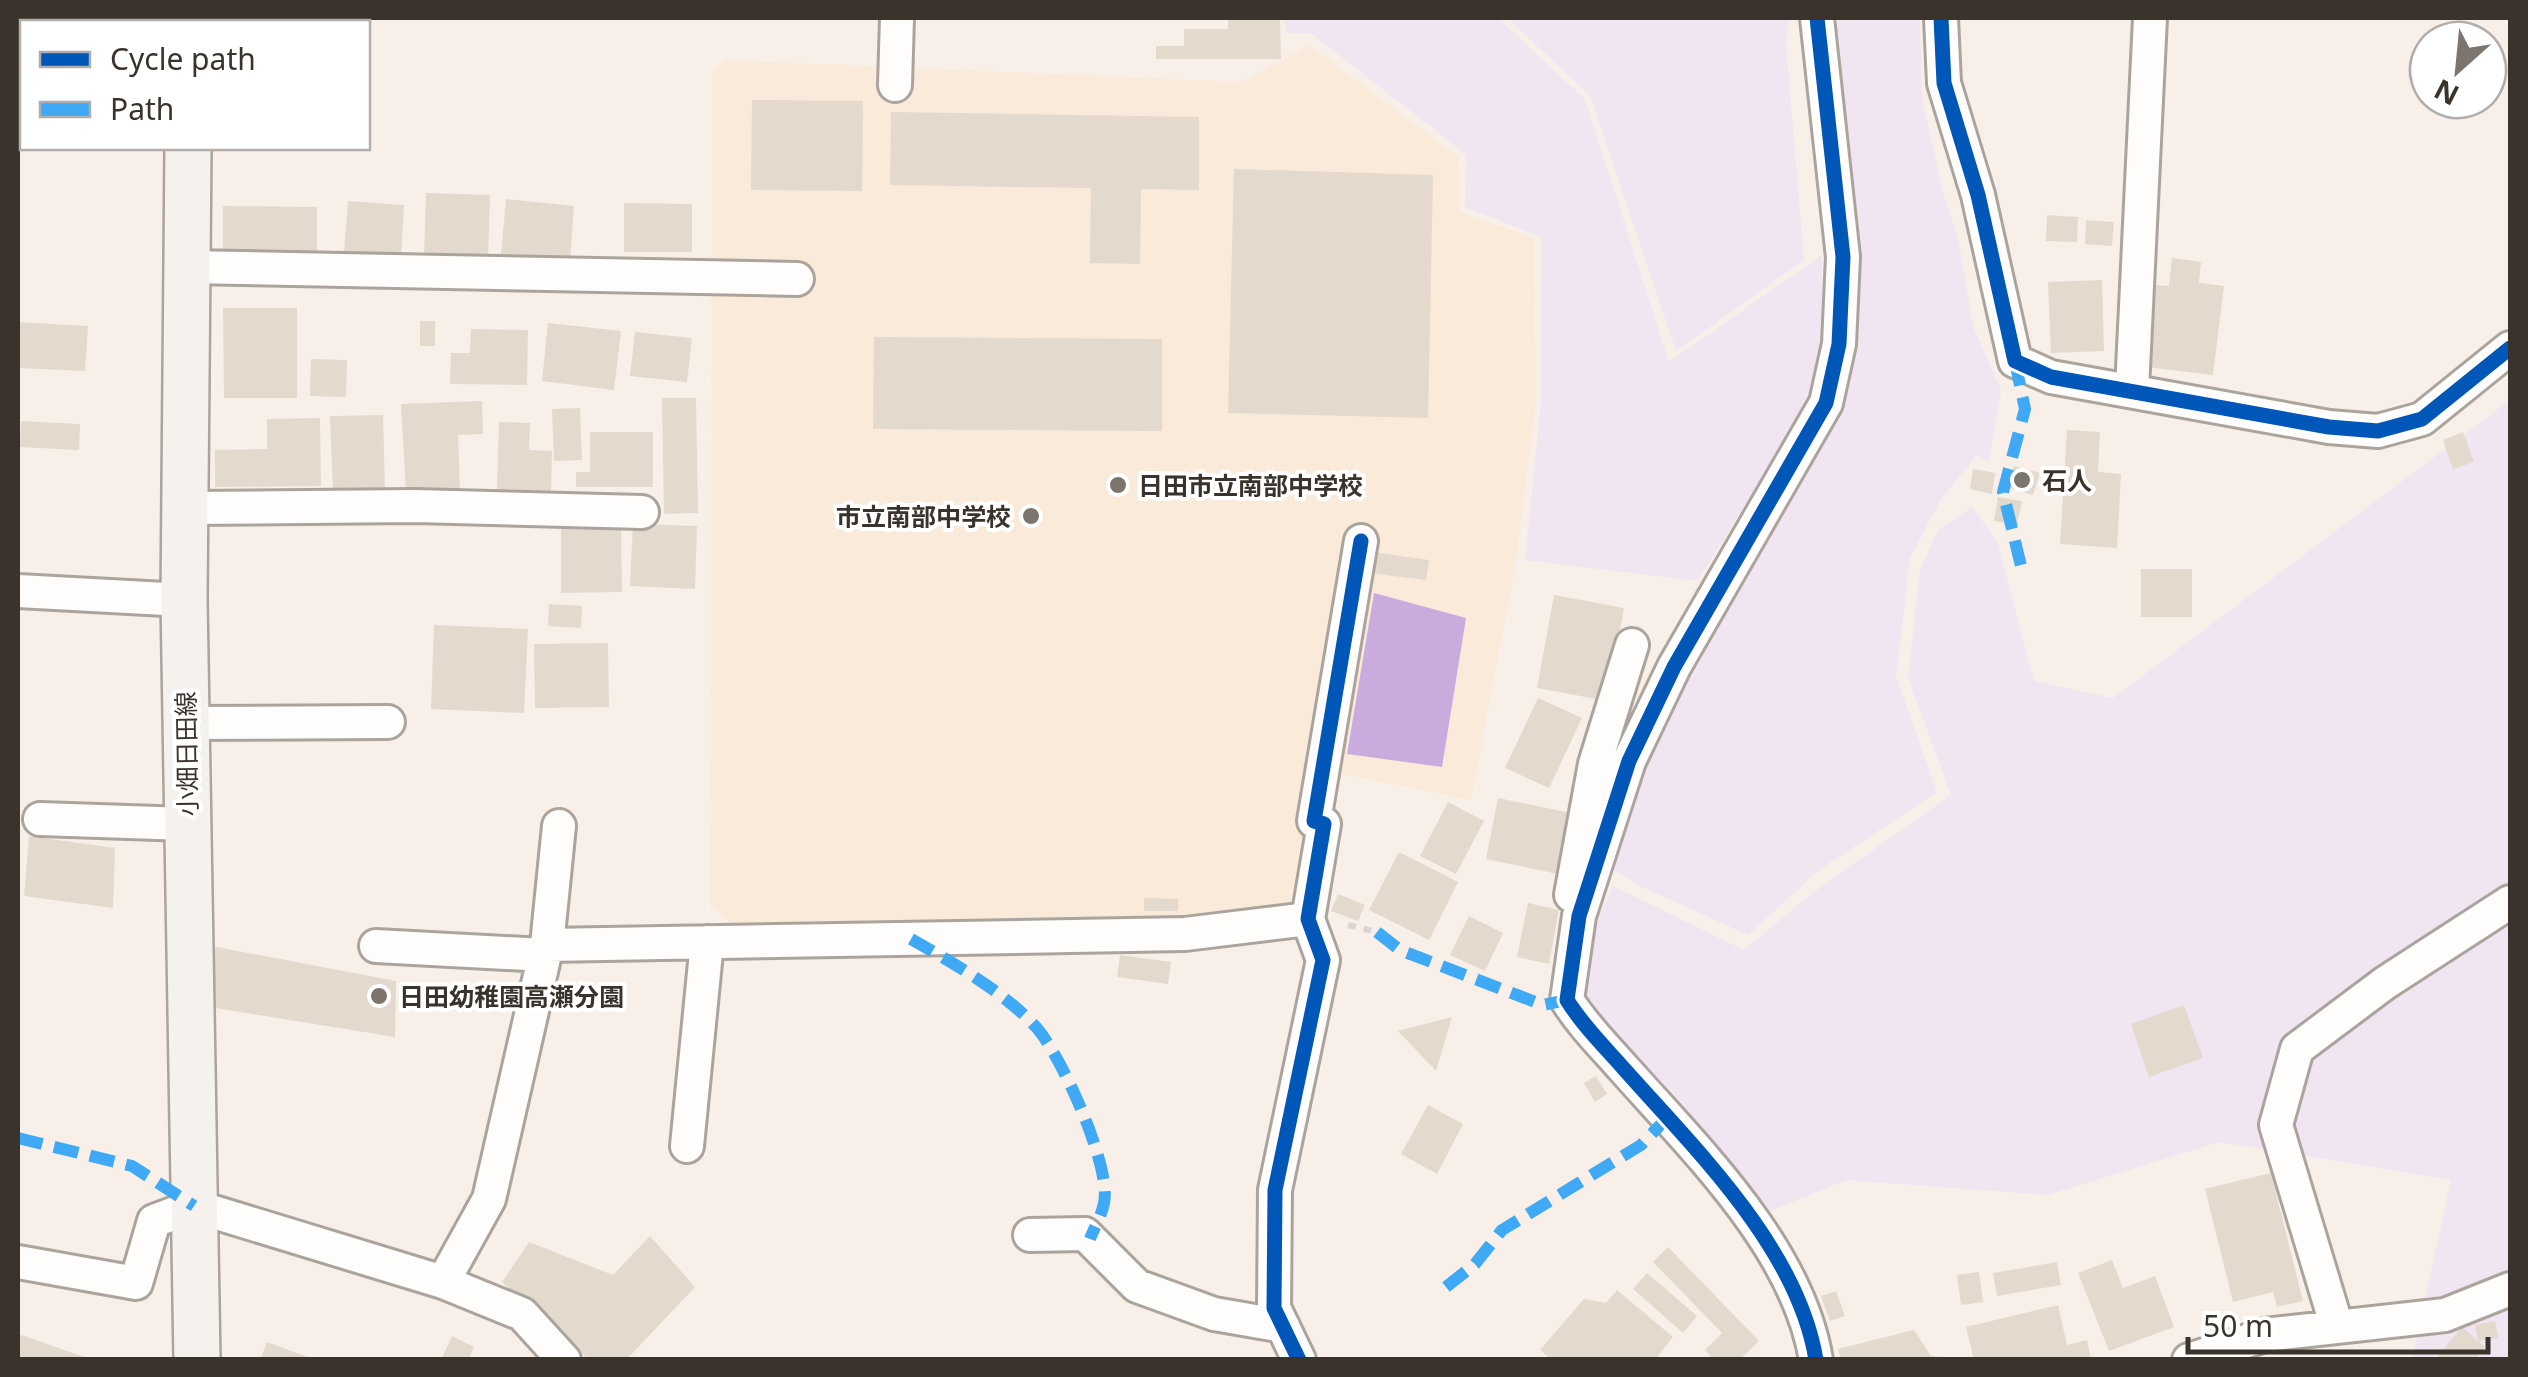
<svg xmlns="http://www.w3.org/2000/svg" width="2528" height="1377" font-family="'Noto Sans','Noto Sans JP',sans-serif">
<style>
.built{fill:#faead9}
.green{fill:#f1e5f2}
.water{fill:#caabde}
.building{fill:#e3d9cd}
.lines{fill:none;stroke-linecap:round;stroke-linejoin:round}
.street-casing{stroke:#aaa49d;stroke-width:38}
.secondary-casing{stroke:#aaa49d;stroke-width:50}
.path{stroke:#d7d5d3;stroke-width:6;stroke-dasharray:8 8;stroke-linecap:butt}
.street{stroke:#fefdfc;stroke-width:32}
.secondary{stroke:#f5f2ee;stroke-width:45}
.quiet{stroke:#3fa9f5;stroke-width:12;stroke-dasharray:25 12;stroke-linecap:butt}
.cycleway-casing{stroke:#fff;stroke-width:21}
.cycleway{stroke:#0057b8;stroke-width:15}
.poi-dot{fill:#7c756d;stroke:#fff;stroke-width:4}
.labels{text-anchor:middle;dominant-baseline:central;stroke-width:8;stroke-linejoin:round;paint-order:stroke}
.poi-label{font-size:25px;font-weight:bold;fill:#39332b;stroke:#fff;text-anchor:start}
.street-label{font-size:25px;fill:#39332b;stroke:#fff}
</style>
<rect width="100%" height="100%" fill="#f8f0e8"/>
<path class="built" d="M1309 45 1459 157 1460 212 1534 238 1536 403 1515 568 1471 800 1312 768 1292 905 1192 919 732 925 711 906 712 71 726 60 1241 82Z"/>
<path class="green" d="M1283 18H1498L1585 99 1669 362 1822 255 1823 342 1810 402 1697 581 1525 560 1541 400V237L1465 207 1466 154 1312 34 1287 33Z
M1507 18H1789L1786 43 1804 260 1676 351 1590 96Z
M1839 18H1920L1922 98 1943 193 1958 237 1973 326 2001 390 1989 461 1977 455 1941 499 1910 558 1896 676 1937 792 1819 870 1748 935 1640 886 1610 867 1639 776 1686 671 1835 410 1829 46Z
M2510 400V1359H2412L2451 1180 2219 1142 2048 1195 1846 1180 1768 1212 1674 1093 1582 1008 1586 947 1613 886 1744 950 1811 894 1951 795 1908 678 1920 570 1938 530 1972 507 1997 541 2034 681 2113 698Z"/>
<path class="water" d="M1374 593 1466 618 1442 767 1347 754Z"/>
<path class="building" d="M1228 18H1280L1281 59H1156V46H1184V29H1228Z
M752 100 863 101 862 191 751 190Z
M891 112 1199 117V190L1141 189 1140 264 1090 263 1091 188 890 185Z
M1234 169 1433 175 1428 418 1228 413Z
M426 193 490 195 488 261 424 259Z
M506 199 574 206 570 261 501 255Z
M348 201 404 205 401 257 344 252Z
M624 203 692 204V252H624Z
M223 206 317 207V256L223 255Z
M2047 215 2078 217 2077 242 2046 241Z
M2086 220 2114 222 2112 246 2085 244Z
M2172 258 2201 262 2199 283 2224 286 2213 375 2146 367 2156 285 2169 286Z
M2102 280 2104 351 2051 353 2048 282Z
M223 308H297V398H224Z
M420 321H435V346H420Z
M18 322 88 326 85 371 18 368Z
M548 323 621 331 614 390 542 381Z
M471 329 528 330 527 385 450 384 451 353H470Z
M635 332 692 338 687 382 630 376Z
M874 337 1162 339V431L873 429Z
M311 359 347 360 346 397 310 396Z
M662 398H696L698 513 664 514Z
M482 401 483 434 458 435 460 489 406 491 401 404Z
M580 408 582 460 554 461 552 409Z
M383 415 385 493 333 494 330 416Z
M320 418 321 486 215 487V450L267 449V419Z
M21 421 80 424 79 450 20 447Z
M499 422 530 423 529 450 552 451 551 491 497 490Z
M2067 430 2100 432 2098 472 2121 474 2117 548 2060 544Z
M590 432H653V487H576V472H590Z
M2463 432 2474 462 2453 469 2443 440Z
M2014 466 2040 473 2033 495 2008 488Z
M1973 469 1995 473 1992 494 1970 489Z
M1998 497 2022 501 2017 525 1994 521Z
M633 524 697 526 695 589 630 586Z
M561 527H621L622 592 561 593Z
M1372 552 1429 560 1426 580 1370 573Z
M2141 569H2192V617H2141Z
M1554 595 1624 608 1607 701 1537 688Z
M549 604 582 606 581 628 548 626Z
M434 625 528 629 524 713 431 709Z
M608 643 609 707 535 708 534 644Z
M1538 698 1582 718 1549 788 1505 768Z
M1498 798 1571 813 1558 874 1486 859Z
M1448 802 1484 821 1456 874 1420 856Z
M29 836 115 848 113 908 24 896Z
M1399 852 1458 882 1429 940 1369 910Z
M1338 894 1365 905 1358 921 1331 911Z
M1144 898 1178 899V911H1144Z
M1528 903 1559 910 1549 964 1517 957Z
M1469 916 1503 933 1485 971 1450 955Z
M206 945 396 981 395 1037 203 1006Z
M1120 955 1171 962 1168 984 1117 977Z
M2184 1005 2203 1058 2149 1077 2131 1024Z
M1452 1017 1436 1071 1398 1031Z
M1596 1076 1607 1094 1595 1102 1584 1083Z
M1428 1105 1463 1124 1437 1174 1401 1154Z
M2271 1173 2303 1301 2277 1307 2273 1292 2233 1302 2205 1189Z
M650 1236 695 1287 626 1360H589L502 1282 529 1242 613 1275Z
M1668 1247 1759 1341 1739 1360H1714L1705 1350 1722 1333 1653 1262Z
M2112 1260 2123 1288 2155 1276 2174 1327 2109 1351 2078 1273Z
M2057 1262 2061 1285 1997 1296 1993 1273Z
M1979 1272 1983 1302 1961 1305 1957 1275Z
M1647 1273 1697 1316 1683 1333 1633 1289Z
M1617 1290 1673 1337 1655 1360H1552L1540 1350 1584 1299 1606 1303Z
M1836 1291 1845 1316 1830 1321 1821 1296Z
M2058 1305 2067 1345 2087 1340 2091 1360H1974L1966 1327Z
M2495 1321 2498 1338 2478 1341 2485 1347 2474 1360 2436 1358 2462 1327 2478 1341 2475 1325Z
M1914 1330 1931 1356 1947 1357V1360H1841L1838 1349Z
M18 1334 91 1359V1360H18Z
M452 1336 474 1347 468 1360H441Z
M267 1342 313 1359V1360H260Z"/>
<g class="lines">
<defs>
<path id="street" d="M1941 18 1944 83 1978 195 2015 361 2051 377 2329 427 2378 431 2422 419 2510 348
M895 85 897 18
M188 267 797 279
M2132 389 2150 18
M186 508 415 506 642 512
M18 591 184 600
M185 723 388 722
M40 819 187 824
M1571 895 1595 764 1632 645
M547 945 1185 934 1308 919
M376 946 544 955
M687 1146 707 942
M1030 1235 1085 1234 1137 1286 1214 1314 1283 1326
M18 1262 136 1283 154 1221 194 1206 443 1282 522 1314 564 1360
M443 1282 489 1199 547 945 559 826
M2337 1327 2276 1125 2297 1049 2385 983 2510 902
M1299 1360 1274 1308 1275 1190 1323 960 1308 919 1324 824 1314 821 1361 541
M1816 1360C1798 1249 1697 1151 1625 1070 1605 1047 1583 1026 1567 1000L1579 916 1629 761 1674 667 1826 403 1839 344 1843 257 1817 18
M2189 1360 2265 1335 2445 1315 2510 1289"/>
<path id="secondary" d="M189 22V18
M188 148 184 600 197 1360"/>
</defs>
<use href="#street" class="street-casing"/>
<use href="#secondary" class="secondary-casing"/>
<path class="path" d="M1348 925 1377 932"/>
<use href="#street" class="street"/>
<use href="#secondary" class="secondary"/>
<path class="quiet" d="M2015 361 2025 409 2003 492 2022 570
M1377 932 1400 950 1543 1005 1567 1000
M911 939C953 963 1003 991 1036 1027 1061 1055 1112 1167 1104 1203 1102 1215 1094 1228 1090 1239
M18 1138 132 1166 194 1206
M1446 1287 1475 1264 1502 1230 1641 1145 1667 1118"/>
<defs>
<path id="cycleway" d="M1941 18 1944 83 1978 195 2015 361 2051 377 2329 427 2378 431 2422 419 2510 348
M1299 1360 1274 1308 1275 1190 1323 960 1308 919 1324 824 1314 821 1361 541
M1816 1360C1798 1249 1697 1151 1625 1070 1605 1047 1583 1026 1567 1000L1579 916 1629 761 1674 667 1826 403 1839 344 1843 257 1817 18"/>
</defs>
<use href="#cycleway" class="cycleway-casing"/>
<use href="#cycleway" class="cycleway"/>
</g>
<g class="poi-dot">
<circle cx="2022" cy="480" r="10"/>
<circle cx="1118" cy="485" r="10"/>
<circle cx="1031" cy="516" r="10"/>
<circle cx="379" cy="996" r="10"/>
</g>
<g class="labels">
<g class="poi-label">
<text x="2042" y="480">石人</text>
<text x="1138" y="485">日田市立南部中学校</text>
<text x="1011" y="516" text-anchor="end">市立南部中学校</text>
<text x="399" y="996">日田幼稚園高瀬分園</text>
</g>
<g class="street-label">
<text transform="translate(186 754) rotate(-91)">小畑日田線</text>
</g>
</g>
<rect width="2528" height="1377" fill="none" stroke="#39332b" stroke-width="40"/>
<rect x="20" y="20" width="350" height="130" fill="#ffffff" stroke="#b0adaa" stroke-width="2.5"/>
<rect x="40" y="52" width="50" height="15" fill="#0057b8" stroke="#b0adaa" stroke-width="2.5"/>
<text x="110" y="70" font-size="30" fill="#39332b">Cycle path</text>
<rect x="40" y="102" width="50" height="15" fill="#3fa9f5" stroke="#b0adaa" stroke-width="2.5"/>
<text x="110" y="120" font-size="30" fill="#39332b">Path</text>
<g transform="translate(2458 70) rotate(207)"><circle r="48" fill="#ffffff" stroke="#b0adaa" stroke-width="2.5"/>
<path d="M0-8L18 38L0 25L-18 38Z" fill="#7c756d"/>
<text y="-15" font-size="28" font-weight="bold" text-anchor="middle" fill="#39332b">N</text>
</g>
<path d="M2188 1337v15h300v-15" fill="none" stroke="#39332b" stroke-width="5"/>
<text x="2203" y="1337" font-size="30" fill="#39332b" stroke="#ffffff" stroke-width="8" paint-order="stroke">50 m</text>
</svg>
